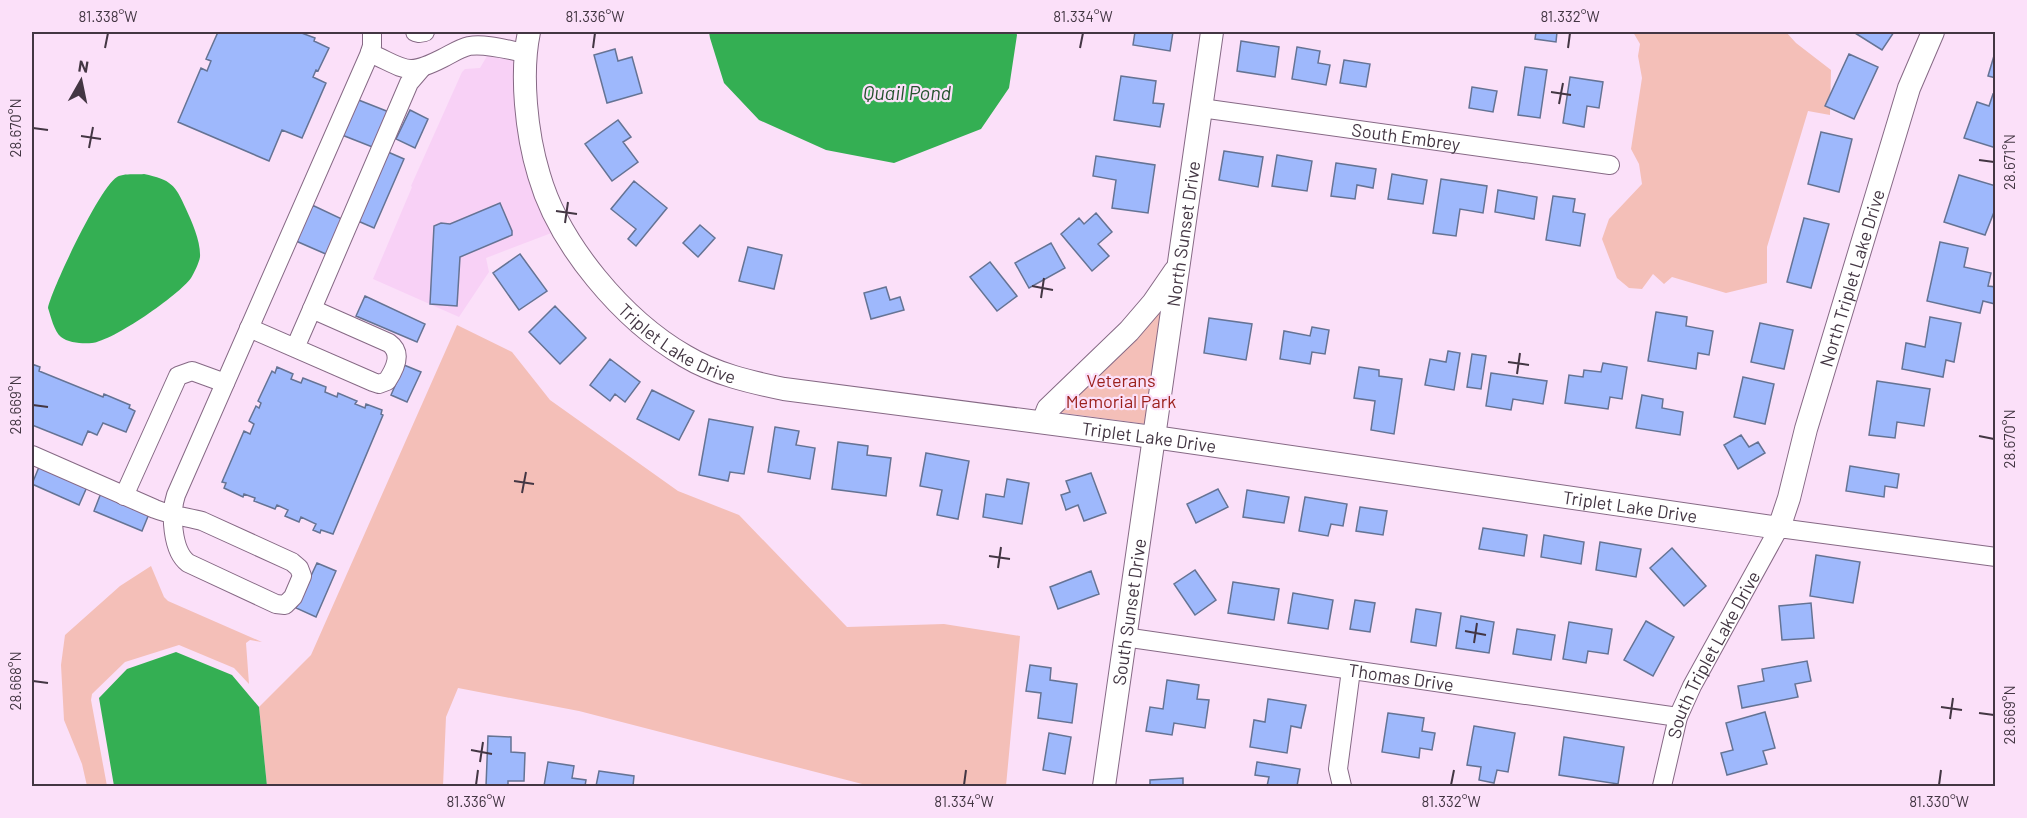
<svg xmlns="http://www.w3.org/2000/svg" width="2027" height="818" font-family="Barlow,sans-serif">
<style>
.built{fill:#f8d1f6}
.green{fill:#f4bfb8}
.water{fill:#34af53}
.building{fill:#9eb8fc;stroke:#657394;stroke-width:1.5}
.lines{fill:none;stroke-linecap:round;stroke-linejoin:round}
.minor-casing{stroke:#866985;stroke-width:20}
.tertiary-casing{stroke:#866985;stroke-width:24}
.minor{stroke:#fff;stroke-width:18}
.tertiary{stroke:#fff;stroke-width:22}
.ticks{fill:none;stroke:#433643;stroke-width:2}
.labels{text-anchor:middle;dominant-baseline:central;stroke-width:4.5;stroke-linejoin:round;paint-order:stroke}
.street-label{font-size:18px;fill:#433643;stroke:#fbe0f9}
.park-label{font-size:18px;fill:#9b201c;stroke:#fbe0f9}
.water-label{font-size:20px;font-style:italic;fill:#25532e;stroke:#fbe0f9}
.neatline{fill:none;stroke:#433643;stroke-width:2}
.ticks-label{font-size:15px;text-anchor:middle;fill:#433643}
</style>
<rect width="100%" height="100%" fill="#fbe0f9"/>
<path class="built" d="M487 56 516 61 554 232 486 258 489 272 459 317 373 279 412 187 411 186 462 72 465 69 480 68Z"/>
<path class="green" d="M1633 32H1786L1796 43 1831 70 1830 115 1808 111 1767 247V283L1726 293 1672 277 1664 284 1653 274 1642 289 1629 288 1617 278 1602 239 1609 219 1642 184 1639 164 1631 149 1642 78 1638 56 1640 44Z
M1163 308 1146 424 1056 412Z
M457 325 512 352 550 400 678 491 739 515 847 627 944 624 1020 636 1006 786H870L579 711 458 688 446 717 443 786H267L259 707 311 655Z
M151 566 164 597 168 601 262 642 250 640 246 643 249 684 234 668 179 645 125 662 92 694 91 700 107 786H87L82 764 64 720 61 665 65 635 120 586Z"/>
<path class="water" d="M709 32H1016L1017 35 1009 88 981 129 894 163 826 150 759 120 724 83 710 38Z
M144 174C171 180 175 184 186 209 192 222 201 242 200 257 199 263 194 273 191 278 179 295 113 341 92 343 84 344 68 343 61 337 54 331 51 317 48 308 52 288 100 187 117 177 124 173 136 175 144 174Z
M176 652 232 675 259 707 267 786H114L99 698 127 669Z"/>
<path class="building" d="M218 32H299L315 38 314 41 329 48 318 71 316 70 313 77 326 83 302 138 282 130 269 161 178 122 201 68 207 71 211 61 206 59Z
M1135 32H1173L1170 51 1133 45Z
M1536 32H1557L1556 42 1535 39Z
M1856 32H1894L1882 50 1855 33Z
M1241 41 1279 47 1275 77 1237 71Z
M1297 47 1320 51 1318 63 1330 65 1326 85 1292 79Z
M615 49 618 61 632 57 642 93 607 103 594 55Z
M1996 49V78L1988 76Z
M1849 54 1878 67 1854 119 1825 106Z
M1344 60 1370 64 1366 87 1340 83Z
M1525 67 1547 70 1540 118 1518 115Z
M1121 76 1156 81 1153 103 1164 104 1160 127 1114 120Z
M1570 77 1603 82 1599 108 1587 106 1584 127 1563 123Z
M1472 87 1497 91 1493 112 1469 108Z
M1993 94 1996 95V148L1964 138 1977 102 1989 106Z
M356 99 389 112 375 148 342 135Z
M410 110 428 119 415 148 396 139Z
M618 120 631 137 623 142 638 162 612 181 585 144Z
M1821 132 1852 139 1839 192 1808 184Z
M1224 151 1263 157 1258 187 1219 180Z
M388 152 404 159 374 228 358 221Z
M1277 155 1312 161 1307 191 1272 186Z
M1096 156 1155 165 1148 213 1112 208 1116 180 1093 176Z
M1336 163 1376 169 1373 188 1357 185 1355 199 1331 196Z
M1392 174 1427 180 1423 204 1388 199Z
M1959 175 1996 186V207L1985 235 1944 222Z
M1441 179 1487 186 1483 213 1460 209 1456 236 1433 233Z
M634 181 667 208 636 246 628 239 636 229 611 209Z
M1498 190 1537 197 1534 219 1495 212Z
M1553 196 1575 199 1573 212 1585 214 1580 246 1546 240Z
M500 203 512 231V235L460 257 457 306 430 304 434 226 441 223 450 224Z
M312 205 344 220 328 255 296 241Z
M1096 213 1112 232 1098 244 1109 256 1092 271 1061 234 1079 218 1084 224Z
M1804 218 1829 224 1811 288 1787 282Z
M700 225 715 238 698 257 683 243Z
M1940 242 1968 248 1964 267 1991 273 1988 286 1996 287 1995 304 1983 301 1980 313 1927 301Z
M1051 243 1065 268 1029 288 1015 263Z
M748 247 782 255 774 289 739 281Z
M520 254 547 291 519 310 493 273Z
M990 262 1017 296 997 311 970 277Z
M886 287 890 300 900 297 904 310 871 319 864 293Z
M365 296 425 324 417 342 356 316Z
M555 306 586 338 560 364 529 332Z
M1656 312 1687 317 1686 326 1713 331 1709 355 1698 353 1696 369 1648 361Z
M1930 317 1961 323 1954 362 1946 360 1943 377 1902 369 1906 343 1925 347Z
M1209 318 1252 324 1246 360 1204 353Z
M1760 323 1793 330 1784 369 1751 362Z
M1312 327 1329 330 1325 354 1312 352 1310 364 1280 359 1284 331 1310 336Z
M1448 351 1460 353 1454 390 1425 385 1430 359 1446 362Z
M1472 354 1486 356 1481 389 1467 387Z
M610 359 640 382 625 402 615 394 610 401 590 385Z
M1603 363 1627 367 1622 399 1610 397 1608 409 1565 403 1569 375 1583 377 1584 370 1601 372Z
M32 364 40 367 39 371 103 397 104 394 130 405 129 408 135 411 126 432 103 423 97 435 88 431 82 445 32 425Z
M404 365 421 372 407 402 391 395Z
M277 367 293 374 291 379 301 383 303 378 326 387 325 392 337 397 338 393 357 401 355 404 365 408 366 404 382 410 381 414 383 415 333 534 321 530 320 533 313 530 316 524 301 517 299 522 285 516 288 510 277 505 275 509 254 501 255 498 244 494 243 497 224 488 226 483 222 482 244 431 250 434 254 424 249 421 256 406 259 408 261 403 258 401 272 371 275 373Z
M1359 367 1379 370V376L1402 379 1394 434 1371 430 1375 401 1354 398Z
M1491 373 1547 381 1543 404 1513 399 1511 410 1486 406Z
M1743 377 1774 384 1765 424 1734 417Z
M1877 381 1930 389 1924 426 1897 422 1895 438 1869 435Z
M652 390 694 411 679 440 637 419Z
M1642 395 1663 399 1662 408 1683 412 1680 435 1636 428Z
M709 419 753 427 744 474 730 472 728 481 699 475Z
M775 427 799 431 796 445 815 448 810 479 768 472Z
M1741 435 1749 447 1758 442 1765 453 1738 469 1724 445Z
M838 442 868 446 867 455 891 458 886 496 832 489Z
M926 453 969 461 958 519 937 515 942 490 920 486Z
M1850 466 1899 474 1897 488 1885 486 1884 497 1846 491Z
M39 467 87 487 79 505 32 484Z
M1091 473 1106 513 1084 521 1078 505 1066 510 1061 495 1070 492 1066 481Z
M1007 479 1029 483 1022 524 983 517 986 494 1004 497Z
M1218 489 1228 507 1196 523 1187 504Z
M1247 490 1289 497 1284 523 1243 517Z
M101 493 149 514 142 531 94 511Z
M1305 497 1347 504 1343 526 1331 524 1328 536 1299 531Z
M1360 507 1387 511 1383 535 1356 531Z
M1483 528 1527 535 1524 556 1479 549Z
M1544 535 1584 542 1581 564 1541 557Z
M1600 542 1641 549 1636 577 1596 570Z
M1672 548 1706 586 1684 606 1650 568Z
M1816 555 1860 562 1853 603 1810 596Z
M317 563 336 571 316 617 296 608Z
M1195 570 1216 600 1195 615 1174 584Z
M1091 571 1099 594 1058 609 1050 587Z
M1233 582 1279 589 1274 620 1228 613Z
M1293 593 1333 600 1328 629 1288 623Z
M1355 600 1375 603 1370 632 1350 629Z
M1811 603 1814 638 1782 640 1779 606Z
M1416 609 1441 613 1436 646 1411 642Z
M1461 616 1494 622 1489 653 1456 648Z
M1646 621 1674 637 1653 676 1624 660Z
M1569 622 1612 629 1608 654 1588 651 1586 663 1563 659Z
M1517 629 1555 635 1551 660 1513 654Z
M1807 661 1811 681 1795 684 1798 697 1742 708 1738 686 1764 681 1762 669Z
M1030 665 1051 668 1050 680 1077 684 1072 723 1038 718 1041 693 1026 691Z
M1167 680 1199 685 1197 699 1209 700 1205 728 1174 723 1172 735 1146 731 1150 707 1163 709Z
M1268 699 1306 705 1301 728 1291 726 1287 753 1250 747 1254 720 1265 722Z
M1765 712 1775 748 1763 751 1767 764 1727 775 1721 753 1733 750 1726 723Z
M1388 713 1424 718 1422 731 1435 733 1432 750 1420 748 1419 758 1382 752Z
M1474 726 1515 733 1508 772 1497 770 1494 783 1479 780 1481 767 1467 765Z
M1049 733 1071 737 1065 774 1043 770Z
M488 736 511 737V752L525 753 524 781H508V786H486Z
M1564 737 1624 747 1618 784 1559 775Z
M548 762 574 766 572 778 586 780 585 786H544Z
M1257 762 1300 769 1297 786H1267L1269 777 1255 775Z
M599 771 634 776 633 786H596Z
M1183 778V786H1150V780Z"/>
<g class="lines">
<defs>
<g id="minor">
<path d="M415 32 419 33 425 32"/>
<path d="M370 53C406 69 406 77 443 58 451 54 460 48 469 46 486 43 508 50 525 53"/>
<path id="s1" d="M1201 108 1610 165"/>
<path d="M312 309 409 83 421 69"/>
<path d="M249 328 373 382 379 384 387 381C395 369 403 353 389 343L312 309 295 348"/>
<path d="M32 455 155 509C170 515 186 517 202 521L292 562 299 568 302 576 293 597 285 605 276 604 188 563C172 551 170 513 176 495L369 55 372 46V32"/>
<path d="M124 496 178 376 192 371 225 383"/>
<path id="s2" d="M1124 637 1678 717"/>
<path d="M1342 786 1338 769 1351 670"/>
<path id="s3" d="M1662 786 1678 717 1692 686 1779 528 1996 557"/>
</g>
<g id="tertiary">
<path id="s4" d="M529 32C524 56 524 79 526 104 528 129 532 152 539 175 559 245 623 320 685 356 715 374 750 382 784 389L1168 439 1779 528 1789 498 1806 429 1909 88 1933 32"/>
<path d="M1043 422 1048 409 1129 331 1153 303 1175 271"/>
<path id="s5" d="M1104 786 1212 32"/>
</g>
</defs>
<use href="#minor" class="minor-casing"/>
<use href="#tertiary" class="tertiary-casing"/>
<use href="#minor" class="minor"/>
<use href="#tertiary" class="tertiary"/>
</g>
<path class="ticks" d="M105 48 108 33M593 48 595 33M1080 48 1083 33M1568 48 1570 33M1551 92 1571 95M1559 104 1563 83M33 128 48 130M81 136 101 139M89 148 93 127M1979 160 1994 162M556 211 577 214M565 223 568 202M1032 286 1053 290M1041 298 1044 278M1508 362 1529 365M1517 374 1520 353M33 405 48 407M1979 436 1994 439M514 481 534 484M522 493 526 472M989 556 1010 559M998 568 1001 547M1465 631 1486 635M1474 643 1477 623M33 681 48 683M1941 707 1962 710M1979 713 1994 715M1950 719 1953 698M471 750 492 754M480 762 483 742M476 785 478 770M964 785 966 770M1451 785 1454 770M1939 785 1941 770"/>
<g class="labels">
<g class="street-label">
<text stroke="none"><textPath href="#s1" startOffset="207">South Embrey</textPath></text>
<text stroke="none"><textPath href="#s5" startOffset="558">North Sunset Drive</textPath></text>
<text stroke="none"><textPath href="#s4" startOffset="1752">North Triplet Lake Drive</textPath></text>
<text stroke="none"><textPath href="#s4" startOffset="369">Triplet Lake Drive</textPath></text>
<text stroke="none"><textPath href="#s4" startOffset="855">Triplet Lake Drive</textPath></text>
<text stroke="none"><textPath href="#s4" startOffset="1341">Triplet Lake Drive</textPath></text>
<text stroke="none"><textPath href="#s5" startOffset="176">South Sunset Drive</textPath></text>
<text stroke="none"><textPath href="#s3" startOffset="142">South Triplet Lake Drive</textPath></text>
<text stroke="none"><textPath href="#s2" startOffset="280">Thomas Drive</textPath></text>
</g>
<g class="park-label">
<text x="1121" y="380">Veterans<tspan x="1121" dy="21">Memorial Park</tspan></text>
</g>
<g class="water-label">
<text x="907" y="92">Quail Pond</text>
</g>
</g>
<rect width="2027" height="818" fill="none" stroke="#fbe0f9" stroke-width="66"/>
<g transform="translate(81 81) rotate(9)" stroke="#fbe0f9" stroke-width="4.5" paint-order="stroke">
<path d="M0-4.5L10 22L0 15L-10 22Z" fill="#433643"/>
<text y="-9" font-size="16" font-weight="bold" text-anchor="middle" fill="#433643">N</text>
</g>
<rect x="33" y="33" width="1961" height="752" class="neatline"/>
<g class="ticks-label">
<text x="108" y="22">81.338°W</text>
<text x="595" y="22">81.336°W</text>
<text x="1083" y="22">81.334°W</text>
<text x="1570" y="22">81.332°W</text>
<text transform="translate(16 128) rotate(-90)" y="5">28.670°N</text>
<text transform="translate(2010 162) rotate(-90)" y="5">28.671°N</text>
<text transform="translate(16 405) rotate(-90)" y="5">28.669°N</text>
<text transform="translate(2010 439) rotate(-90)" y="5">28.670°N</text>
<text transform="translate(16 681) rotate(-90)" y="5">28.668°N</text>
<text transform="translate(2010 715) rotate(-90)" y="5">28.669°N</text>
<text x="476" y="807">81.336°W</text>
<text x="964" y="807">81.334°W</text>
<text x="1451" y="807">81.332°W</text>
<text x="1939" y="807">81.330°W</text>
</g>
</svg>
